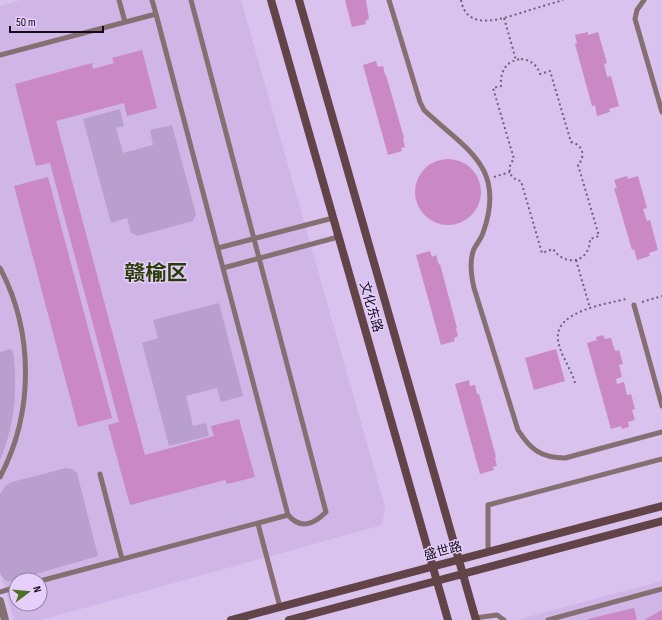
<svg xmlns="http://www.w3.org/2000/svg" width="662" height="620" font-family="'Sofia Sans Condensed','Noto Sans SC',sans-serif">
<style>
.built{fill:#d0b5e7;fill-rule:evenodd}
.green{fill:#b99fce}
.building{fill:#ca88c4}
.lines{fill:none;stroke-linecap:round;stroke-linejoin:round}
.path{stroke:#6e5f7b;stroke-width:2;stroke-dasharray:2 3;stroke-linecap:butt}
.service{stroke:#856f71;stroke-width:5}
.minor{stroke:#856f71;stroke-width:8}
.secondary{stroke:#624347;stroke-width:8}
.labels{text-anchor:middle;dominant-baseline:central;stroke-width:3;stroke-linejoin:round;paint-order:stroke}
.street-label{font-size:13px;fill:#120a19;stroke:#e6cffa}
.town-label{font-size:21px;font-weight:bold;fill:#273c07;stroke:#e6cffa}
</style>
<rect width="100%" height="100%" fill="#d9c2ed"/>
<path class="built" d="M21 0H241L385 507 382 525 41 620H14L0 572V6ZM16 580H40V604H16Z
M662 581V620H516Z"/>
<path class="green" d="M120 109 124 126 116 128 123 153 153 145 150 130 172 125 196 214 193 221 138 236 131 233 127 218 111 223 83 119Z
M219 303 243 396 221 402 217 388 186 396 193 426 206 423 209 436 169 446 142 343 158 338 153 320Z
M10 349 13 351C18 387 15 426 0 460V352Z
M66 468 72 469 77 473 98 556 8 582 1 576 0 572V494L6 485 12 482Z"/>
<path class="building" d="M345 0H366L369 19 365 21 366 24 352 27Z
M588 32V35L598 32 607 63 604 64 607 77 611 76 619 106 609 109 610 112 597 116 595 105 592 106 575 44 577 43 575 35Z
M142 50 157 108 127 116 124 103 56 121 145 455 214 436 211 426 239 419 255 477 227 484 225 480 130 505 108 425 119 422 50 163 36 166 15 84 92 63 93 69 114 63 112 58Z
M376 61 378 67 383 66 385 75H386L404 138 403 139 405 147 401 148 402 151 388 155 363 65Z
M415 192a33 33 0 1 1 66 0a33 33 0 1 1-66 0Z
M627 176 628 179 638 176 647 208 643 209 647 221 650 220 658 250 649 253 650 256 637 260 634 249 632 250 614 188H617L614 180Z
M48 177 112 418 78 427 14 186Z
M430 251 432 257 436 255 439 265 440 264 457 328H456L458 336 454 338 455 341 441 345 416 255Z
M603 335 605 339 611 338 615 351 619 350 623 364 619 365 622 377 616 379 617 384 624 382 627 395 631 394 635 409 632 410 635 420 628 422 629 427 622 429 621 426 611 429 587 343 597 340 596 337Z
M556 349 565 381 534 390 525 358Z
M469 380 470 386 475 385 477 394H479L496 457 495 458 497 466 493 467 494 470 480 474 455 384Z
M634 608 637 620H588V619Z
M662 610V620H644Z"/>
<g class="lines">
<path class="path" d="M461 0C467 34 506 17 527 11 539 7 551 4 563 0
M504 18 516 60
M521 59C531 60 537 65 540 74L550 71 571 142C583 145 586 156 578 165L599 236 590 239C590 262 566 268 553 249L542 253 521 181C509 179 506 168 514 159L493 88 501 86C500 71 506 61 521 59Z
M494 177 510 172
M576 260 590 308
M642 302 662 296
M575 383C571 368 560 355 558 340 554 311 606 304 626 299L627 300"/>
<path class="service" d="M119 0 125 22
M152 0 156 14
M191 0 326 512C314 524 301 530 288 515
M389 0 420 102 424 110C465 149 507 166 483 233 481 239 477 243 474 249 469 261 471 275 474 288L518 430C530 449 541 458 565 458L662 432
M644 0 637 10 635 19 662 112
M0 55 156 14 288 515 40 581
M218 248 333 218
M0 268C34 332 34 413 0 477
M223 268 338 237
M634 305 662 406
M100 474 122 559
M258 524 280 607
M488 552V505L662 459
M0 592 16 587
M475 618 497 615 504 620
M548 620 662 589"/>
<path class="minor" d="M0 601 5 620"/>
<path class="secondary" d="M271 0 448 620
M299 0 476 620
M231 620 662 506
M289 620 662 521"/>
</g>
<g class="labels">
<g class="street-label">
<text transform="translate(371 307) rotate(74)">文化东路</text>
<text transform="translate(443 551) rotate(-15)">盛世路</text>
</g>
<g class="town-label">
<text x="156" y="273">赣榆区</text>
</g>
</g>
<g transform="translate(28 592) rotate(74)"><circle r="19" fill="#e6cffa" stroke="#9180a0"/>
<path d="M0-3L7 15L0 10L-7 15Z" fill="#4f6f26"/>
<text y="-6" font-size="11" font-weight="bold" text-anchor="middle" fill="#120a19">N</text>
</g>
<path d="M10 26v6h93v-6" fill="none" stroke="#120a19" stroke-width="2"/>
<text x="16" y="26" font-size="12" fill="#120a19" stroke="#e6cffa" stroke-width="3" paint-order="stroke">50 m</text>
</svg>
